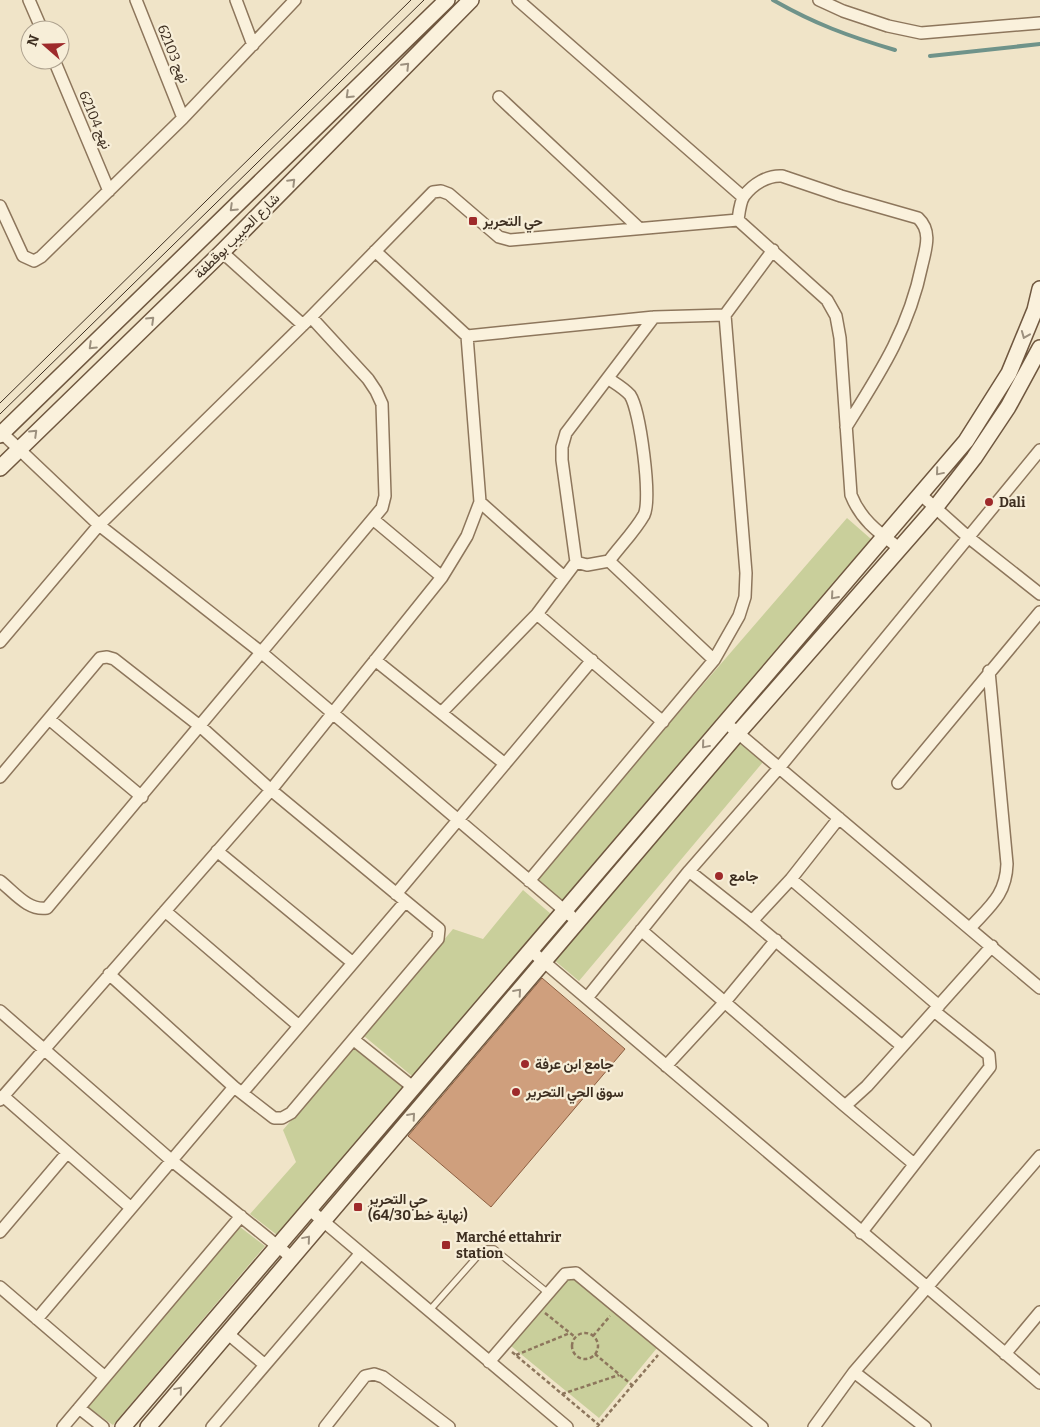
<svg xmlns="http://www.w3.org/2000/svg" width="1040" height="1427" font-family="Bitter,Vazirmatn,serif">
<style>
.green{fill:#c9cf9b}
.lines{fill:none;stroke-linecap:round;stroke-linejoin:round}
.stream{stroke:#6f938a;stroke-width:4}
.building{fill:#cf9f7d;stroke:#8d5f41}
.lane-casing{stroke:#8d765c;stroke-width:8}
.street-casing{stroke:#8d765c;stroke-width:14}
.secondary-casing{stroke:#6f573f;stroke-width:18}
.path{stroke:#8d765c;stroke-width:2.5;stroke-dasharray:4 2.5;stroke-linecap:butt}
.lane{stroke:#faf1dc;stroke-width:5.5}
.street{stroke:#faf1dc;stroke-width:11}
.secondary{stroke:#faf1dc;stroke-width:15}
.tram{stroke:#3d2e20;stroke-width:1}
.oneway{stroke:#9c907e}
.poi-dot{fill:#9e2a2b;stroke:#f7eed8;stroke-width:2}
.labels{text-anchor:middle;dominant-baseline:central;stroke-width:4.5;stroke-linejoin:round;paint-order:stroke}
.street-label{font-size:14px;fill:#3d2e20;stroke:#f7eed8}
.poi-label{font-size:14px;font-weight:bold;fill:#3d2e20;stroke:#f7eed8;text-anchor:start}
</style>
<rect width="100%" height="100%" fill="#f0e4c8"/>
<path class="green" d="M847 518 871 539 561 902 534 880Z
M739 741 763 762 579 981 554 960Z
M523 890 551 914 412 1076 364 1036 453 929 483 939Z
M353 1047 404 1088 277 1235 250 1214 296 1162 283 1130Z
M240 1227 265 1246 113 1425 85 1405Z
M569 1275 657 1348 599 1418 511 1346Z"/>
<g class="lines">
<path class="stream" d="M773 0C815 24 848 36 895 50
M930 56 1040 44"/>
</g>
<path class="building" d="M542 978 625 1049 491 1207 408 1136Z"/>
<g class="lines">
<defs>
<path id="lane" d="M429 1311 484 1249H494L548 1293"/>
<path id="street" d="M29 0 42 30
M136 0 183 118
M236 0 253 45
M518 0 743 197
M819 0 843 11 888 26 921 33 1040 23
M54 60 109 191
M499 97 639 228
M0 206 23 256 34 261 41 257 183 118 295 0
M738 220C739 213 740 202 744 196 753 184 768 175 782 176L841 196 918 218C932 231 926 248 922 265 909 329 880 373 846 427
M222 252 303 325
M467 336 654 317 725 315
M2 433 99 525 262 653 571 916
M920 494 968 537 1040 594
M480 502 564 577
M374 520 442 577
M609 561 714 660
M576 562 587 565 609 561C620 546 635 531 644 515 652 499 640 410 630 395 625 389 615 383 609 379
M537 614 663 722
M0 642 99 525 311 317 433 192 441 191 449 194 499 237 510 240 738 220 827 300 836 316 840 338 851 495C861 520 878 532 899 548
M375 660 505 764
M442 712 537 614 576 562 562 460V447L566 433 654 317
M49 719 142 797
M732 728 1040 988
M0 777 100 658 107 657 114 659 201 727 271 790 439 929 438 939 291 1113 282 1118H274L234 1087 109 974
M898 783 1040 612
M839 818 791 879 752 921 902 1046
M217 851 353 963
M689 871 752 921
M791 879 939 1006
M0 881C14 892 28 911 47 908L382 508 385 496 382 404 376 391 368 379 311 317
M529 881 714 660 739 616 745 597 746 573 725 315 773 250
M396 894 592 660
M165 911 299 1026
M970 928C990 906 1006 895 1007 864L989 671
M641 930 845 1106 867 1086 992 946
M530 950 1040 1383
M587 998 689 871 779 768 1040 450
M0 1011 171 1160 291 1257
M354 1040 414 1088
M666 1066 724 1003 776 940
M242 1093 405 902
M3 1096 131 1208
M0 1100 271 790 442 577 467 536 480 502 467 336 375 251
M845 1106 914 1164
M310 1210 567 1427
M0 1232 67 1153
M861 1233 990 1067 989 1055 934 1011
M0 1287 105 1377
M37 1319 234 1087
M227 1333 265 1365
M1005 1354 1040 1312
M489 1362 565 1274 576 1273 762 1427
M854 1372 925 1427
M79 1408 103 1427
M63 1427 241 1216
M212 1427 360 1254
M325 1427 365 1376 374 1374 383 1377 449 1427
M814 1427 854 1372 1040 1156"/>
<path id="secondary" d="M0 435 447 0
M0 468 222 252 471 0
M123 1427 966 441 1009 373 1035 310 1040 289
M148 1427 738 733 935 508 974 458 1008 407 1040 348"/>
</defs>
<use href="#lane" class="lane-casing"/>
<use href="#street" class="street-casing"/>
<use href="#secondary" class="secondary-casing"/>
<path class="path" d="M545 1313 575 1337
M572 1346a13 13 0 1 1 26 0a13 13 0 1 1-26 0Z
M593 1336 610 1316
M512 1352 599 1425
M595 1354 632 1385
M516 1355 570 1333
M562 1394 619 1375
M597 1427 658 1355"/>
<use href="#lane" class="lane"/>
<use href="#street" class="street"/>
<use href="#secondary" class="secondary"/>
<path class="tram" d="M0 403 411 0
M0 414 424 0"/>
</g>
<defs><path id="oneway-chevron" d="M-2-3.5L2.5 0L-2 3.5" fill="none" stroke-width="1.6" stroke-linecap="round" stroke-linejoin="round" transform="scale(1.25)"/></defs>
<g class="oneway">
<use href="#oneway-chevron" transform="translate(406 66) rotate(-46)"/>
<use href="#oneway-chevron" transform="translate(349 95) rotate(136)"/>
<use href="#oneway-chevron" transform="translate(292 182) rotate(-45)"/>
<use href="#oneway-chevron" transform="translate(233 208) rotate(136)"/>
<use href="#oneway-chevron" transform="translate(151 320) rotate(-44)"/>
<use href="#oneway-chevron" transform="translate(1025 335) rotate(112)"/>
<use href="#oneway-chevron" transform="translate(92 346) rotate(136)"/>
<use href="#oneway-chevron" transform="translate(34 433) rotate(-44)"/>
<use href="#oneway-chevron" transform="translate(939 472) rotate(130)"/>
<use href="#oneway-chevron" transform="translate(834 596) rotate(131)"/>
<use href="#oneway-chevron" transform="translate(705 745) rotate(130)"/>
<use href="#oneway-chevron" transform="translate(518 992) rotate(-49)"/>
<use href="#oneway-chevron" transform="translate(412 1116) rotate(-49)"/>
<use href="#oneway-chevron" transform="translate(307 1239) rotate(-50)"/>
<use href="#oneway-chevron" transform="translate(179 1390) rotate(-50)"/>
</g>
<g class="poi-dot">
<rect x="468" y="216" width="10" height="10" rx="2.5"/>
<circle cx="989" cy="502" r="5"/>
<circle cx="719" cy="876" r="5"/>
<circle cx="525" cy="1064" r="5"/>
<circle cx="516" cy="1092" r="5"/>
<rect x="353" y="1202" width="10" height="10" rx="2.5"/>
<rect x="441" y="1240" width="10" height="10" rx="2.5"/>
</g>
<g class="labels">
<g class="street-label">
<text transform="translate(173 54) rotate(68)">نهج 62103</text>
<text transform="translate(95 120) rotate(67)">نهج 62104</text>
<text transform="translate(237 236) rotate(-45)">شارع الحبيب بوقطفة</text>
</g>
<g class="poi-label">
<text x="483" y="221">حي التحرير</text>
<text x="999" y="502">Dali</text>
<text x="729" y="876">جامع</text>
<text x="535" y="1064">جامع ابن عرفة</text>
<text x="526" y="1092">سوق الحي التحرير</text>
<text x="368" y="1199">حي التحرير<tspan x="368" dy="16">(نهاية خط 64/30)</tspan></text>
<text x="456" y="1237">Marché ettahrir<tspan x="456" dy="16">station</tspan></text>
</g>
</g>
<g transform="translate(45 45) rotate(290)"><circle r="24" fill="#f7eed8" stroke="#ada18e"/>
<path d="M0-4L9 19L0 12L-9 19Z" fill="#9e2a2b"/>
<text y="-8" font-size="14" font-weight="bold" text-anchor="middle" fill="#3d2e20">N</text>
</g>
</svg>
